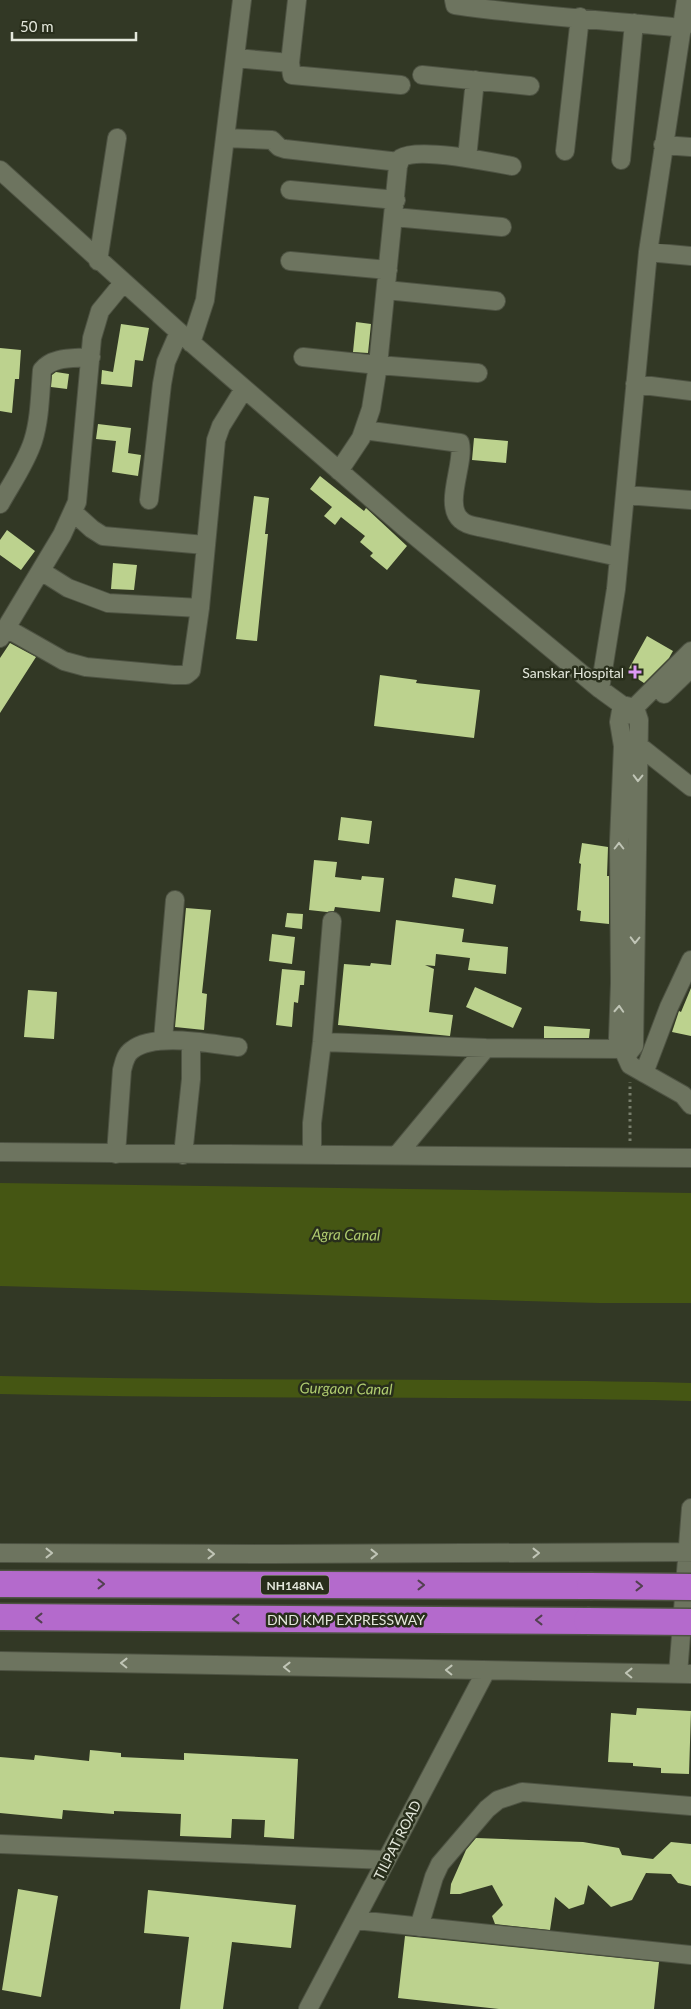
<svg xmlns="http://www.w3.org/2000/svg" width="691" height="2009" font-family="Lato,sans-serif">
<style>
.water{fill:#455613}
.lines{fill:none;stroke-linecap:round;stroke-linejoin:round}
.canal{stroke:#455613;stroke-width:18}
.building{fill:#bcd28e}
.minor-casing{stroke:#4e5343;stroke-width:20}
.highway-casing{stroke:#4e5343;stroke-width:29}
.path{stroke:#787e6d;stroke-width:3;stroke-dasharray:2.5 4;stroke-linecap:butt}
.minor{stroke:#6d745f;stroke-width:18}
.highway{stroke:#b46acc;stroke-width:26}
.highway-bridge-casing{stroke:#4e5343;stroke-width:29;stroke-linecap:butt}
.highway-bridge{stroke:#b46acc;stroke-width:26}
.oneway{stroke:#c0c5b6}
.oneway2{stroke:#524050}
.poi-dot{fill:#dd99f3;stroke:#282e1b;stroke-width:2}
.labels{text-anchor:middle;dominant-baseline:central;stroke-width:5;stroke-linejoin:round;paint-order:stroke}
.shield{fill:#282e1b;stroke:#acb0a2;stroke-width:1}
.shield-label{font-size:12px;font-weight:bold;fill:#e4e8dc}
.poi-label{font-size:14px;fill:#e4e8dc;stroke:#282e1b;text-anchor:end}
.street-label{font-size:14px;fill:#e4e8dc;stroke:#282e1b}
.water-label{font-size:15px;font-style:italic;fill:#b0cc70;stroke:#282e1b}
</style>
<rect width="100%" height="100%" fill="#323825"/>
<path class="water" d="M0 1183 691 1193V1303H599L0 1286Z"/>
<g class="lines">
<path class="canal" d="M0 1385C230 1391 461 1386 691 1392"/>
</g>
<path class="building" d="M356 322 371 324 368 353 353 352Z
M121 324 149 328 143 361 135 360 132 387 101 384 102 370 113 372Z
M0 348 21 350 19 379H15L12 413 0 411Z
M56 372 69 374 67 389 51 387 52 375Z
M98 424 131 428 128 453 141 455 138 476 112 472 116 441 96 439Z
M474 438 508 441 506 463 472 460Z
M320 476 364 511 366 508 407 546 387 570 370 556 373 553 360 542 365 536 341 517 335 525 324 516 332 507 310 489Z
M254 496 269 498 265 534H268L257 641 236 639Z
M7 530 35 551 21 570 0 555V540Z
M113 563 137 565 134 590 111 589Z
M647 636 673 651 669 658 644 683 627 672Z
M10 643 36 657 0 713V658Z
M380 675 417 680 416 683 480 690 474 738 374 726Z
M341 817 372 821 369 844 338 840Z
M582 843 608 847 607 876H609V924L580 921 581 911 577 910 581 864 579 863Z
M314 860 337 862 335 877 361 880 362 876 384 878 380 912 335 907 334 911 327 912 309 910Z
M455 878 496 885 493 904 452 897Z
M186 908 211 910 202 993 207 994 204 1030 175 1027Z
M287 913 303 914 302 929 285 927Z
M396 920 464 929 462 942 508 947 506 974 468 970 470 958 436 954 435 966 425 965 434 969 429 1012 453 1015 450 1036 338 1025 344 964 370 966 371 963 391 965Z
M272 934 295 937 292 964 269 961Z
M282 969 305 971 304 985H300L298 1003 294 1002 292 1027 276 1025Z
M475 987 522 1008 513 1028 466 1007Z
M691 988V1036L672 1032 679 1011 681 1012Z
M28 990 57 992 54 1039 24 1037Z
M544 1026 590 1029 589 1038H544Z
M637 1708 691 1711 689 1774 661 1773V1768L633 1766V1763L608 1762 611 1713 636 1715Z
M90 1750 121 1753V1757L184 1760V1753L298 1759 294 1839 264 1837 265 1820 232 1819 231 1838 180 1836 181 1814 114 1811V1814L63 1810 62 1819 0 1813V1757L34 1760 35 1755 89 1761Z
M476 1838 583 1842 619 1848 622 1855 653 1859 671 1842 691 1844V1886L678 1883 671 1874 646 1873 632 1900 611 1907 588 1885 584 1904 569 1909 555 1897 550 1930 495 1924 492 1916 503 1905 492 1885 460 1894H450L451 1884 466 1850Z
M18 1889 58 1896 41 1997 2 1990Z
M148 1890 296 1905 291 1948 232 1942 223 2009H180L189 1937 144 1933Z
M405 1936 659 1962 654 2009H499L398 1998Z"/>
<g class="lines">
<defs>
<path id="minor" d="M297 0 290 63 292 75 401 85
M454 0 455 5C530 16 607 20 683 28
M236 58 290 63
M422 75 530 86
M225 138 272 140 279 147 285 149 399 162
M663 145 691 147
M565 151 580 17
M467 158 475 80
M621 160 634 23
M0 170 179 332 403 526 600 689 622 705 635 708 639 720 634 1046 626 1056
M290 190 396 200
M394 217 502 227
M648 252 691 256
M98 261 117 138
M290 261 388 270
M386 290 496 301
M191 343 205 300 242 0
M303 357 378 365 478 373
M635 384 691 391
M364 430 460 443C465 463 443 505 461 520 465 524 473 526 479 527L619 557
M339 471 361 438 371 409 378 365 398 166 401 158C417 147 491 162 512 166
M626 495 691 500
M149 500 162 384 166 362 179 332
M0 504C11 484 26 463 33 441 40 419 40 394 42 370 53 356 74 359 91 357
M73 512 92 529 103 536 205 545
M41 571 68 588 108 603 200 608
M6 628 64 661 86 667 174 675H186L191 671 200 608 216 440 221 426 244 389
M0 638 62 535 77 502 92 338 100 311 123 283
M600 689 616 589 648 252 686 0
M664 694 691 668
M622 705 619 722 623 746 619 842 620 983 618 1038 630 1065 683 1095 691 1105
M627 715 691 651
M638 745 691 787
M163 1040 175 900
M322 1042 486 1048 623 1049
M644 1073 669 1007 691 960
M0 1152 691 1158
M116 1154 122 1070C124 1063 125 1055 132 1050 155 1032 210 1044 238 1047
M183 1155 191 1079V1043
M312 1155V1123L322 1042 332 921
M397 1155 486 1048
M0 1553 276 1554 691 1552
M0 1661 691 1674
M678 1674 691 1508
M0 1844 386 1860
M356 1920 691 1955
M419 1927 434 1877 440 1864 487 1809 498 1800 522 1792 691 1806
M308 2009 486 1671"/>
<path id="highway" d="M0 1584 590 1586
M0 1617 587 1621"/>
</defs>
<use href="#minor" class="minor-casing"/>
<use href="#highway" class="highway-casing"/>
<path class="path" d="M630 1141V1082"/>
<use href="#minor" class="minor"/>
<use href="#highway" class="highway"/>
<defs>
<path id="highway-bridge" d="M590 1586 691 1587
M587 1621 691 1622"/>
</defs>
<use href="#highway-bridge" class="highway-bridge-casing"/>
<use href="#highway-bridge" class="highway-bridge"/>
</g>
<defs><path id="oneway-chevron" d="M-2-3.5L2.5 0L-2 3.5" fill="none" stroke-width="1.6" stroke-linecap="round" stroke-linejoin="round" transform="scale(1.25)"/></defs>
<g class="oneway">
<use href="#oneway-chevron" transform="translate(638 778) rotate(91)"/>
<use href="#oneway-chevron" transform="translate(619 846) rotate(-90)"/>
<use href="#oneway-chevron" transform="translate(635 940) rotate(91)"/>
<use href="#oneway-chevron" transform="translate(619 1009) rotate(-87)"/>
<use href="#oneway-chevron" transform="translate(49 1553)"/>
<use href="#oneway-chevron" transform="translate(536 1553)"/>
<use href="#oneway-chevron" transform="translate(211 1554)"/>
<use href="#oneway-chevron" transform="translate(374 1554)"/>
<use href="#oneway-chevron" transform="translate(124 1663) rotate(-179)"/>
<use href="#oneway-chevron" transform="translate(287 1667) rotate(-179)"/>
<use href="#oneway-chevron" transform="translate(449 1670) rotate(-179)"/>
<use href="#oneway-chevron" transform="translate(629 1673) rotate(-179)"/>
</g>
<g class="oneway2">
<use href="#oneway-chevron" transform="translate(101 1584)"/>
<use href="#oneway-chevron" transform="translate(421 1585)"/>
<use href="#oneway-chevron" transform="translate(639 1586)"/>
<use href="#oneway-chevron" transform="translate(39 1618) rotate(-180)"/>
<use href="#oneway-chevron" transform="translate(236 1619) rotate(-180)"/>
<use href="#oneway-chevron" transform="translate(539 1620) rotate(-180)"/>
</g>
<path class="poi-dot" d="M632.5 664.5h5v5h5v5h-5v5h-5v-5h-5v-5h5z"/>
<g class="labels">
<rect class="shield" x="261" y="1575.5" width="68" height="19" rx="4"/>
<g class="shield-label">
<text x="295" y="1585">NH148NA</text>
</g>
<g class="poi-label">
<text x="624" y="672">Sanskar Hospital</text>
</g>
<g class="street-label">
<text x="346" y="1619">DND KMP EXPRESSWAY</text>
<text transform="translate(397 1840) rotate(-63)">TILPAT ROAD</text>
</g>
<g class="water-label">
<text transform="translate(346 1234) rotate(1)">Agra Canal</text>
<text transform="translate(346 1388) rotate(1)">Gurgaon Canal</text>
</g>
</g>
<path d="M12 32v8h124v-8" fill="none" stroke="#e4e8dc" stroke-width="2.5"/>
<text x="20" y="32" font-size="15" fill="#e4e8dc" stroke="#282e1b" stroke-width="4" paint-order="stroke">50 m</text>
</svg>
